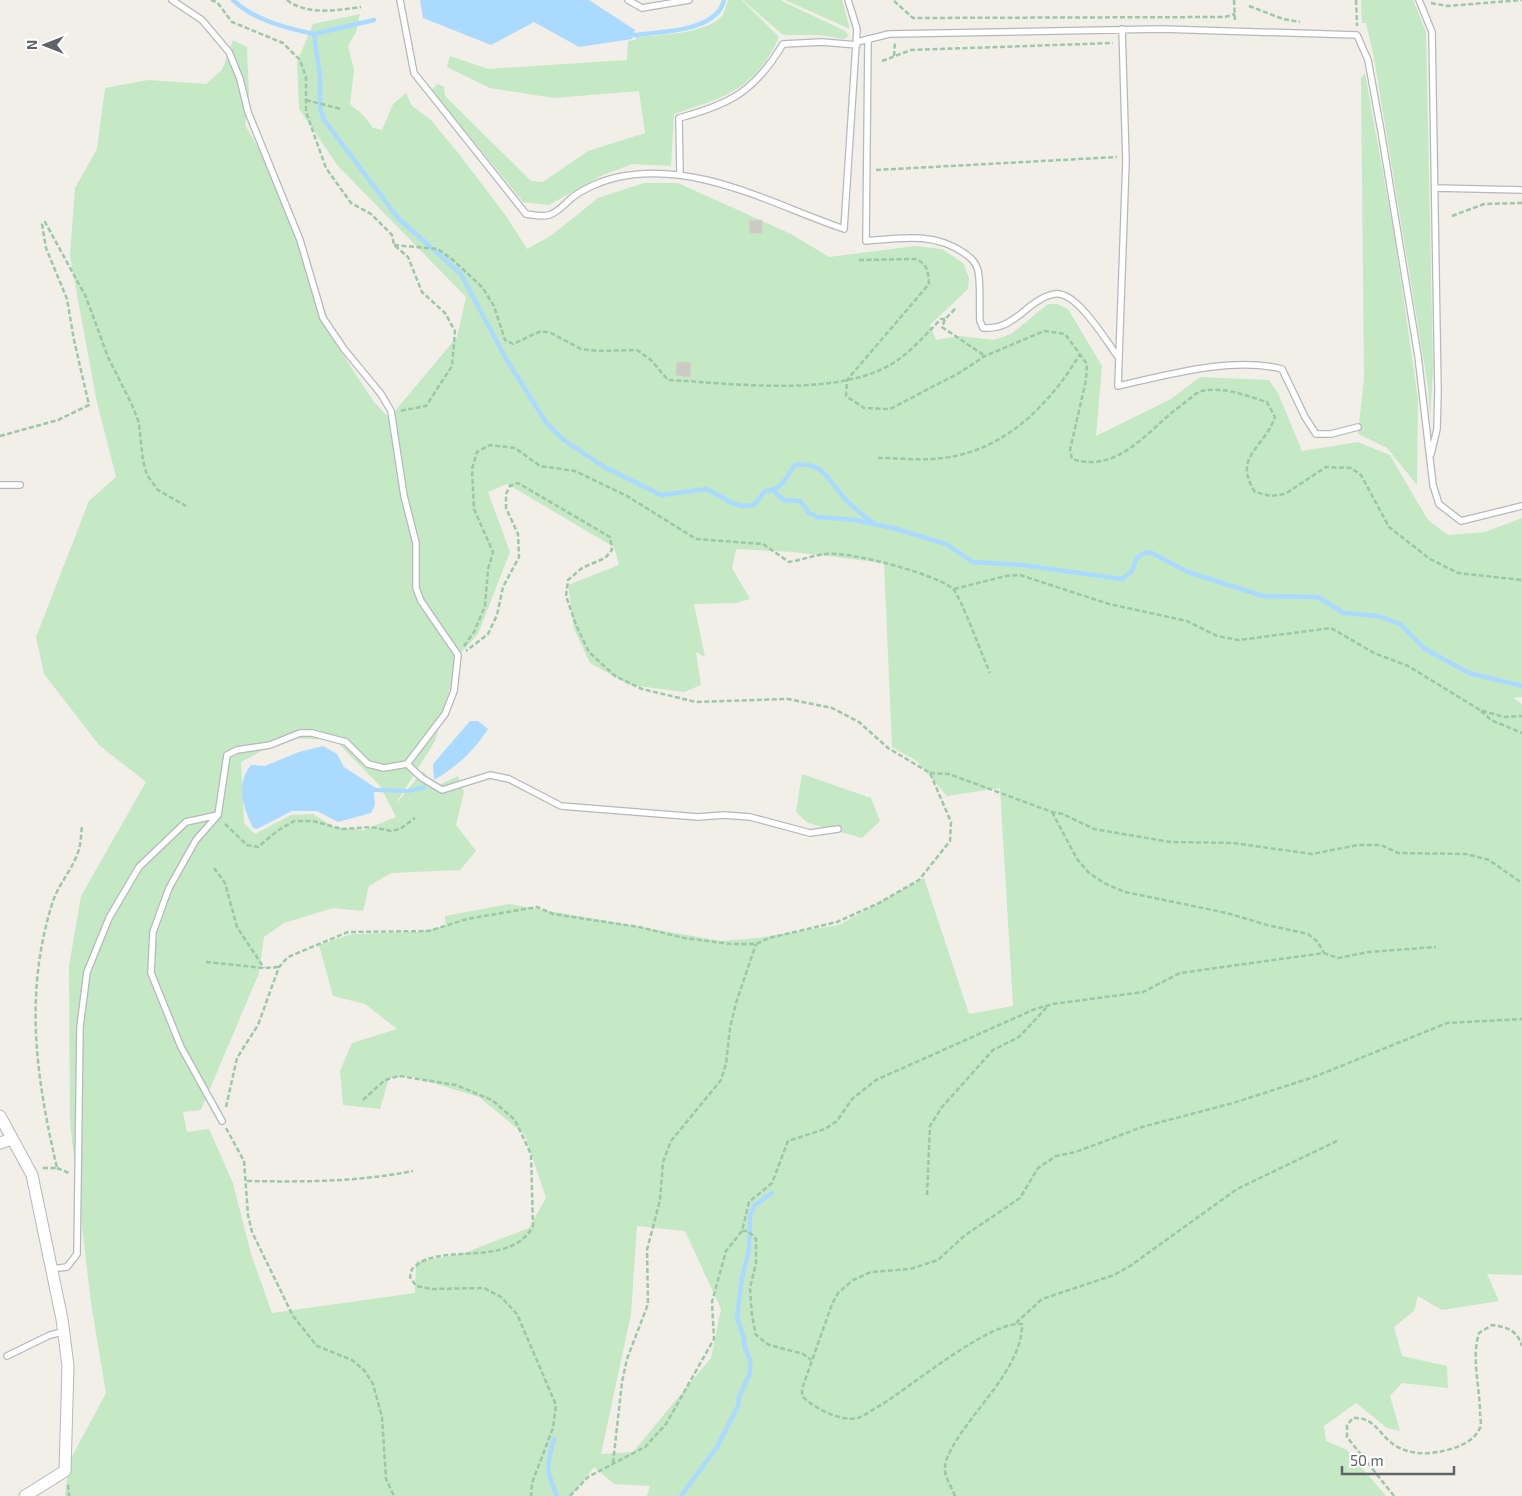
<svg xmlns="http://www.w3.org/2000/svg" width="1522" height="1496" font-family="'Exo 2',sans-serif">
<style>
.green{fill:#c5e8c5;fill-rule:evenodd}
.water{fill:#aadaff}
.lines{fill:none;stroke-linecap:round;stroke-linejoin:round}
.stream{stroke:#aadaff;stroke-width:4.5}
.building{fill:#cccac5;stroke:#d6d1c6}
.service-casing{stroke:#b5b8bc;stroke-width:8}
.minor-casing{stroke:#b5b8bc;stroke-width:13}
.path{stroke:#9cc7a9;stroke-width:2.5;stroke-dasharray:5 2.5;stroke-linecap:butt}
.service{stroke:#fff;stroke-width:5.5}
.minor{stroke:#fff;stroke-width:11}
</style>
<rect width="100%" height="100%" fill="#f1efe8"/>
<path class="green" d="M728 0H742L779 37C756 89 724 98 674 114L671 166 632 164 603 175 549 205 523 202 432 90 437 84 444 87 445 96 531 181 543 182 588 151 645 133 639 91 554 98 490 88 447 67 450 56 488 69 627 60 628 41 635 40 636 37C660 35 707 34 723 15 725 11 726 4 728 0Z
M743 0H780L845 31 849 36 844 39 819 35H783Z
M785 0H842L850 29Z
M1361 0H1413L1426 32 1433 368 1430 418 1428 387 1374 58 1366 23H1362Z
M360 14 356 32 348 46 354 70 350 104 364 116 373 128 382 130 393 104 406 93 412 106 430 119 459 154 506 216 527 249 552 235 598 198 644 183H678L791 234 829 257 915 246 942 249 963 263 969 278 968 289 930 325 936 340 960 336 994 340 1011 334 1048 304H1057L1068 309 1102 366 1096 436 1171 399 1200 377 1269 380 1278 393 1302 451 1358 442 1390 455 1428 520 1448 535 1485 532 1522 518V697L1513 698 1522 704V1275L1487 1274 1499 1301 1442 1310 1418 1296 1414 1311 1394 1327 1402 1356 1447 1366 1448 1388 1402 1383 1390 1396 1400 1431 1387 1428 1356 1403 1324 1426 1326 1441 1347 1450 1386 1496H647L650 1486 614 1484 594 1467 571 1496H65L69 1462 106 1393 91 1303 70 1123 69 966 81 896 146 782 99 745 44 674 36 637 89 501 116 477 96 398 70 256 75 188 97 149 105 88 148 80 206 84 222 70 233 40 247 47 249 97 245 125 285 193 337 346 374 402 389 418 457 337 466 297 338 166 299 109 297 62 313 24ZM507 484 614 547 619 565 568 585 574 629 590 663 630 685 684 692 701 685 696 652 705 657 694 604 736 603 750 599 732 568 736 549 793 552 884 563 892 747 917 761 947 796 1000 788 1013 1006 969 1014 924 878 839 925 758 938 721 941 509 904 445 916 446 926 416 932 352 934 319 945 333 996 365 1004 397 1029 352 1043 340 1071 343 1105 380 1109 389 1078 410 1076 479 1097 525 1135 546 1198 529 1228 462 1254 416 1262 415 1293 272 1313 251 1254 233 1183 209 1129 187 1132 183 1112 201 1110 259 973 264 937 284 923 333 908 363 911 369 886 391 873 460 870 476 851 456 825 464 792 458 776 435 787 423 771 395 805 435 741 459 655 478 634 510 552 488 492ZM286 738 335 740 380 786 396 817 364 830 334 827 313 814 291 815 255 834 244 823 241 762ZM637 1226 685 1231 721 1309 711 1358 633 1452 601 1454 631 1314Z
M1365 73 1395 240 1418 399 1417 485 1387 448 1358 434 1364 378 1361 78Z
M802 774 871 798 880 821 862 838 808 823 796 812Z"/>
<path class="water" d="M420 0H589L635 30 632 39 579 47 534 22 491 45 423 18Z
M470 721H478L488 729C475 750 455 768 434 780L433 764Z
M323 746 337 754 344 767 376 788 407 789 425 785 427 789 408 793 374 792 375 805 371 813 338 822 317 811H292L257 829 253 828C243 807 235 785 251 765L265 766 299 752Z"/>
<g class="lines">
<path class="stream" d="M233 0C254 20 286 28 314 34L320 77V108L324 120 398 218 461 274 505 357 547 424 564 440 604 467 661 495 707 489 732 503 742 506 754 505 765 491C783 490 785 478 795 465 821 461 829 479 843 497 852 507 863 515 873 523
M314 34 374 20
M633 35C660 32 717 32 724 0
M772 490 784 500 800 501 809 513 817 517 855 520 893 528 946 544 973 562 1022 565 1122 579 1132 571 1136 559 1142 554 1150 552 1188 572 1263 596 1318 597 1344 613 1378 616 1400 624 1425 649 1469 673 1522 686
M554 1439C546 1465 546 1471 557 1496
M681 1496 717 1447 738 1406 739 1397 750 1373V1360L745 1348 744 1339 737 1317 742 1278 749 1250 750 1215 755 1205 772 1193"/>
</g>
<path class="building" d="M762 220V233H750L749 221Z
M677 362 691 363 690 377 676 375Z"/>
<g class="lines">
<defs>
<path id="service" d="M172 0 202 20 229 52 240 79 248 112 300 240 323 318 344 349 381 394 391 411 404 496 416 543V588L421 601 458 655 454 691 445 714 407 764 384 768 368 764 346 742 312 733H300L270 745 237 750 227 755 218 815 196 840 169 888 153 932 151 973 181 1047 222 1121
M400 0 414 73 526 214C533 215 542 217 549 215 559 212 565 203 573 197 583 189 602 181 614 178 694 159 771 204 844 229L857 29 848 0
M628 0 642 8 689 0
M1419 0 1432 32 1438 392 1437 429 1431 454
M1122 29 1126 161 1118 386C1167 375 1232 356 1282 369L1305 417 1316 434H1331L1358 427
M868 39 866 241C900 238 934 232 964 253 971 258 975 261 978 270 981 286 979 305 980 321L983 328C1000 329 1009 323 1022 313 1030 306 1044 295 1055 294 1077 291 1106 341 1119 358
M857 42 889 34 1161 29 1357 35 1368 60 1381 131 1418 356 1433 485 1439 504 1461 521 1522 506
M680 175 679 118C731 104 755 91 783 44L822 42 857 45
M1435 188 1522 190
M0 485H20
M407 764 422 778 442 790 490 775 509 779 561 806 698 817 724 815 750 817 810 833 838 829
M51 1269 67 1267 77 1254 80 1027 87 972 109 918 139 867 186 822 218 815
M7 1356 50 1335 63 1332"/>
<path id="minor" d="M0 1116 32 1175 62 1319 68 1366 65 1471 25 1496
M0 1143 12 1139"/>
</defs>
<use href="#service" class="service-casing"/>
<use href="#minor" class="minor-casing"/>
<path class="path" d="M211 0 217 2 232 22 283 43 300 60 306 77V112L326 168 351 203 371 214 392 235 394 245 408 257 422 292 445 313 455 331 452 366 426 406 399 411
M287 0C307 16 339 10 361 7
M1234 0 1235 22
M1356 0 1357 26
M894 1 913 18 1225 17 1235 14
M1431 3 1447 6 1522 0
M1249 6 1283 19 1300 22
M894 56 895 43
M882 61 911 50 1113 43
M306 100 341 109
M876 170 1117 157
M1452 216 1484 204 1522 203
M394 245 438 249 453 260 482 287 494 306 505 340 513 344 541 331 551 333 581 349 598 351 637 350 651 360 668 380C735 383 847 400 902 357 916 346 928 332 941 319H945
M859 260 916 259C928 265 928 271 929 284L847 380 846 396 864 408 890 409 959 373 985 356 1044 331 1065 334 1087 364 1086 380 1070 450 1072 459C1120 474 1148 429 1183 404 1189 400 1196 392 1202 391 1223 386 1247 396 1267 402L1275 417C1264 449 1232 456 1255 492L1271 496 1285 494 1326 467 1351 468 1361 475 1389 527 1430 559 1458 573 1522 580
M955 309 945 319 942 327 985 356
M0 436 58 420 89 405 74 340 67 299 46 248 42 224 45 222 86 297 108 357 132 405 139 423 143 461 147 475 158 490 186 506
M878 458C895 458 914 460 931 459 999 456 1047 409 1080 354
M954 589 1006 576 1020 575 1109 604 1187 621 1217 636 1239 640 1331 628 1374 653 1408 666 1480 710 1504 717 1522 716
M464 646 474 632 485 606 488 569 493 552 474 509 472 469 477 452 490 445 515 448 540 466 575 471 627 496 696 539 763 544 789 562C802 560 814 555 826 554 849 551 936 574 953 589 960 595 984 660 990 673
M1481 711 1491 720 1522 733
M930 773 949 774 1052 812 1063 814 1094 829 1170 842 1233 843 1312 854 1358 845H1381L1398 853 1466 854 1489 860 1522 883
M1052 812 1077 859 1089 873 1104 883 1125 892 1227 913 1267 925 1308 934 1318 942 1324 953
M225 824 247 845 258 847 277 831 294 821H313L342 829 371 827 391 831 400 829 415 818
M214 868 225 883 237 927 264 968
M206 962 264 968 279 967
M363 1100 385 1080 399 1076 456 1085 492 1100 515 1120 531 1154 533 1226C513 1264 458 1247 425 1260 420 1262 416 1266 412 1269L410 1277 416 1286 432 1289 484 1288 501 1297 517 1314 556 1405 553 1428 532 1483 531 1496
M226 1107 237 1058 258 1025 279 967 288 957 348 932 429 931 467 919 537 907 553 914 639 927 684 938 731 944H756L769 938 837 922 879 903 919 880 950 841 951 822 930 773 888 748 859 722 832 708 788 699 696 702 642 689 615 676 589 652 576 625 566 596 568 580 582 568 605 558 612 550 610 537 518 483 510 486 506 494V508L518 534 519 557 503 587 497 615 488 634 466 651
M226 1128 244 1161 248 1215 252 1232 293 1316 317 1346 352 1360 364 1370 373 1384 382 1417 386 1479 394 1496
M43 1168H57C36 1077 24 995 52 904 58 884 74 868 79 849 81 842 81 834 82 826
M57 1168 69 1173
M247 1181C304 1182 357 1182 413 1171
M927 1195 930 1126 942 1107 993 1050 1019 1037 1047 1007
M742 1231H748L756 1239V1263L750 1288 752 1316 756 1335 769 1345 803 1354 811 1360
M1016 1323 1042 1299 1114 1275 1130 1266 1237 1189 1337 1141
M613 1463 622 1382 627 1359 648 1304 647 1250 660 1200 663 1162 671 1141 721 1080 726 1064 730 1028 736 1003 756 944
M68 1485 69 1496
M570 1496 588 1477 645 1447 666 1424 714 1339 712 1302 726 1251 742 1231 749 1202 772 1183 788 1141 825 1129 837 1121 852 1099 876 1080 1035 1009 1053 1004 1143 992 1180 973 1324 953 1338 958 1368 952 1436 947
M955 1496C952 1488 946 1479 945 1471 944 1461 949 1454 953 1446 973 1410 1023 1366 1022 1324 989 1321 912 1386 881 1405 874 1408 865 1416 858 1418 840 1422 814 1408 802 1396V1389L832 1304 838 1293 853 1280 871 1272 910 1269 938 1260 964 1236 1020 1198 1038 1168 1056 1156 1076 1152 1142 1127 1233 1103 1314 1077 1447 1023 1522 1019
M1394 1496 1347 1437V1425L1353 1418C1371 1417 1377 1429 1389 1441 1408 1457 1432 1455 1454 1448 1465 1444 1475 1439 1480 1428 1482 1424 1480 1417 1480 1413 1480 1386 1471 1359 1479 1333L1492 1325C1507 1327 1517 1330 1522 1346"/>
<use href="#service" class="service"/>
<use href="#minor" class="minor"/>
</g>
<g transform="translate(45 45) rotate(270)" stroke="#ffffff" stroke-width="4" paint-order="stroke">
<path d="M0-4L9 19L0 12L-9 19Z" fill="#5f6368"/>
<text y="-8" font-size="14" font-weight="bold" text-anchor="middle" fill="#5f6368">N</text>
</g>
<path d="M1342 1466v8h112v-8" fill="none" stroke="#5f6368" stroke-width="2.5"/>
<text x="1350" y="1466" font-size="15" fill="#5f6368" stroke="#ffffff" stroke-width="4" paint-order="stroke">50 m</text>
</svg>
